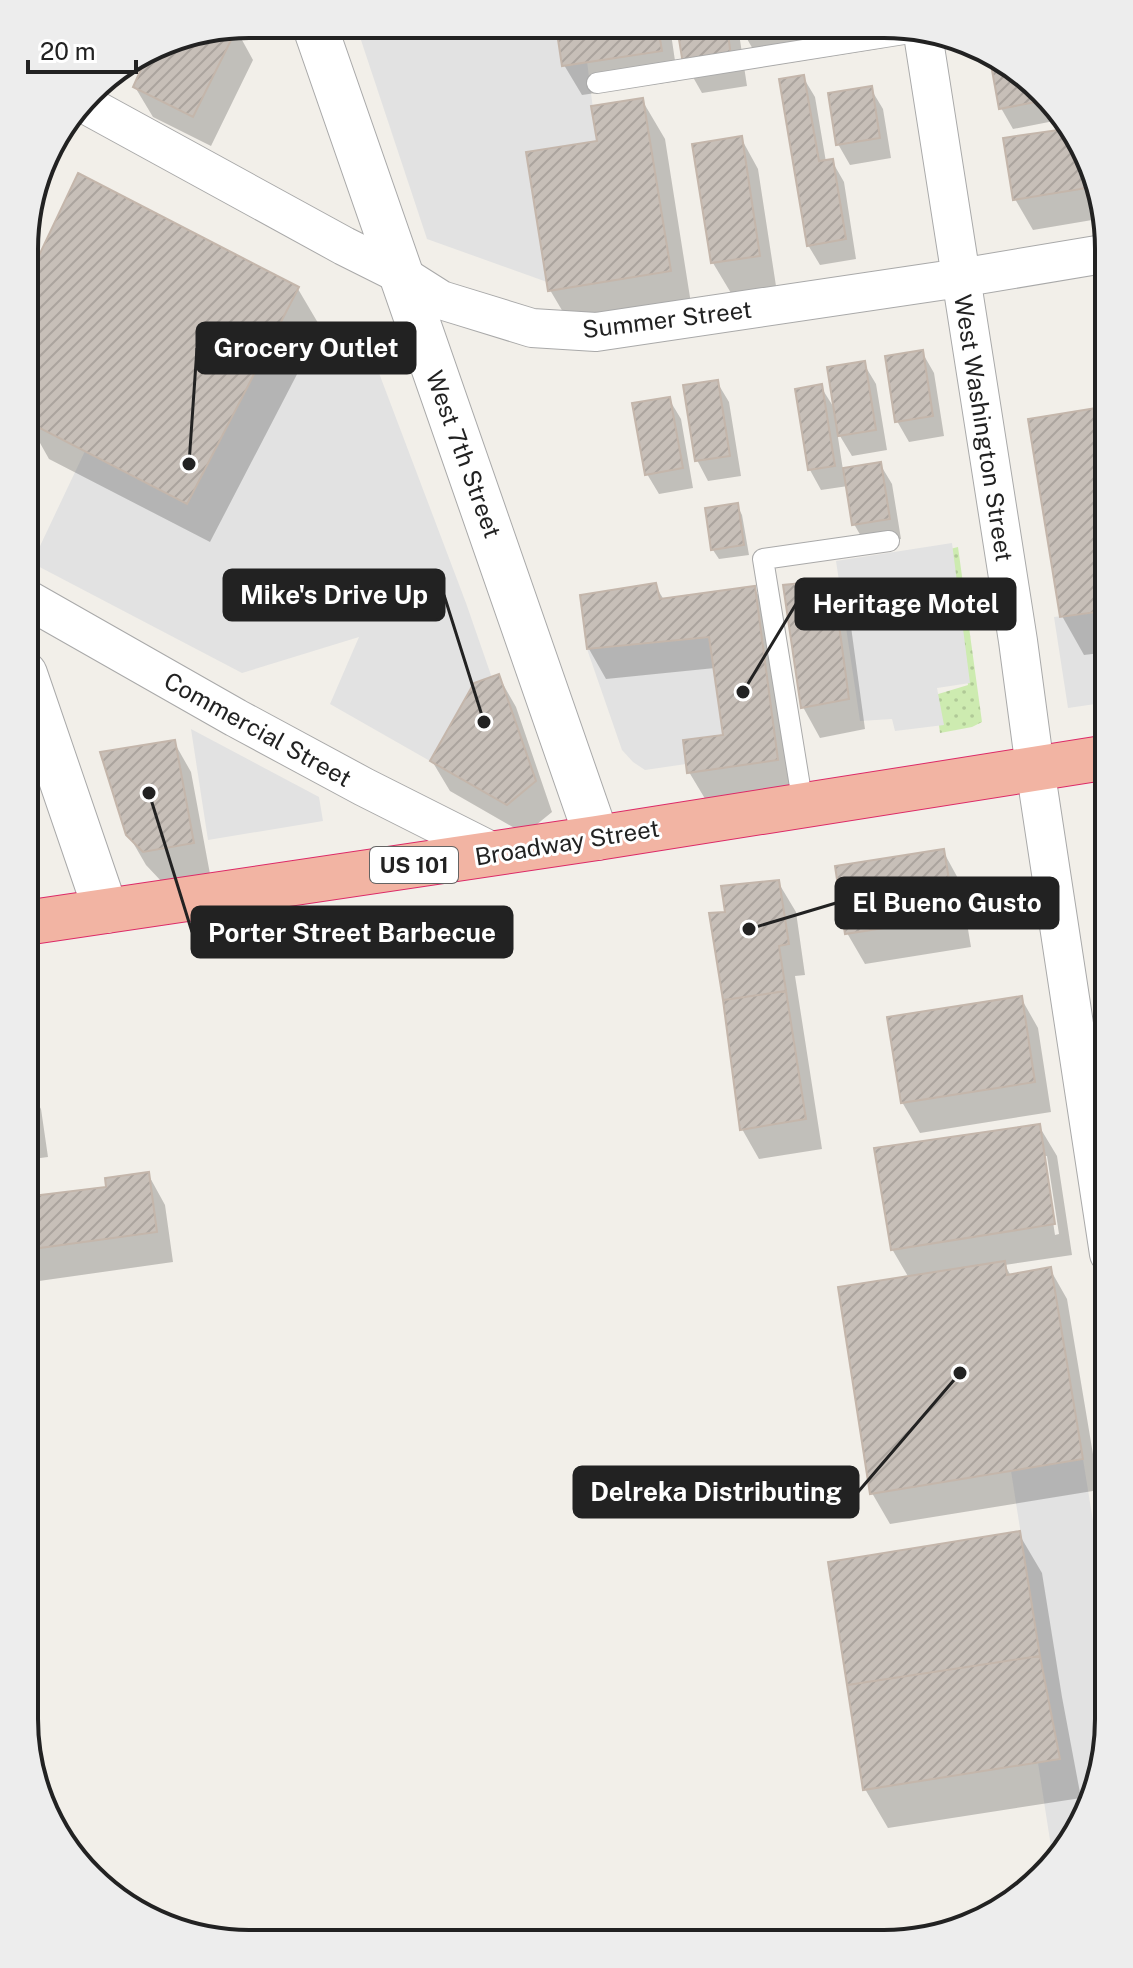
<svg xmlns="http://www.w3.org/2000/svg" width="1133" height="1968" font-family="'Public Sans',sans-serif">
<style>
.grass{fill:url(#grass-dots)}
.parking{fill:#e2e2e2}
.shadow{fill:#0003;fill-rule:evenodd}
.building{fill:url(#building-hatch);stroke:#c4b6ab;stroke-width:2}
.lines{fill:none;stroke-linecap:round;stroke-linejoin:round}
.service-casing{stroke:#a9a9a9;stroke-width:22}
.minor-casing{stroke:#a9a9a9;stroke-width:40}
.tertiary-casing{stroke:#a9a9a9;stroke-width:46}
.trunk-casing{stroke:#dc2a67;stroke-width:46}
.service{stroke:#fff;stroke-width:20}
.minor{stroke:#fff;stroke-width:38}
.tertiary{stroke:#fff;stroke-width:44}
.trunk{stroke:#f2b4a3;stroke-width:44}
.labels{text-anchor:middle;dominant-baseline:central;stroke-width:6;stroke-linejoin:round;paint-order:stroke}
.shield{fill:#fff;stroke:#646464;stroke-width:2}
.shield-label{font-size:22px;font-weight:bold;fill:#222}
.street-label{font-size:24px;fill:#222;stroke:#fff}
.rim{fill:none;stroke:#222;stroke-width:4}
.leader{fill:none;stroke:#222;stroke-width:3}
.callout-dot{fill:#222;stroke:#fff;stroke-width:3}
.callout{fill:#222;stroke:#222;stroke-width:3}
.callout-label{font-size:26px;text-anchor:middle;font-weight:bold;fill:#fff}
</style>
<defs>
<pattern id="grass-dots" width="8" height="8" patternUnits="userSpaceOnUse" patternTransform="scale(2)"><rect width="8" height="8" fill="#cdebb0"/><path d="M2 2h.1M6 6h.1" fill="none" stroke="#b0c997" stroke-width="1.8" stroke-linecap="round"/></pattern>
<pattern id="building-hatch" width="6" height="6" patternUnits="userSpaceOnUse" patternTransform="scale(2)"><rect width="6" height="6" fill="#c7bfb8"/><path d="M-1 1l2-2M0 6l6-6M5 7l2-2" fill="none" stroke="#aba49e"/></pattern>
</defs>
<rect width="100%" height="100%" fill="#f2efe9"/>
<path class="grass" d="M958 547 982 722 972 727 940 733 935 695 968 685 950 549Z"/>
<path class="parking" d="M356 25 556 26 562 65 587 61 597 141 547 282 427 239Z
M327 323 368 344 466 603 492 678 474 683 430 761 330 704 359 637 242 673 32 563 85 451 187 504 276 332 311 350Z
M952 543 970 683 937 688 944 725 895 731 892 719 860 721 836 561Z
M1109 600V702L1068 708 1054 617 1104 611 1103 601Z
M709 637 723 735 683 740 686 764 645 770 633 762 622 750 587 649Z
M191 729 319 797 323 821 208 840Z
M1083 1459 1109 1621 1108 1734 1064 1852 1052 1853 1038 1763 1059 1759 1040 1656 1011 1471Z"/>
<path class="shadow" d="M558 26 670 27 678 81 582 95 564 65Z
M232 27 236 29 253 60 211 146 153 117 135 87 153 47 164 41Z
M679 27H738L747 86 702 93 685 63Z
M744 27 881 28 884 48 763 67 746 37Z
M992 60 1032 80 1059 120 1013 129 1001 108Z
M803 77 815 97 826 162 832 161 844 182 856 259 820 265 808 245Z
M871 89 883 109 891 158 850 165 838 144Z
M642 100 665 139 692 310 573 329 550 290 599 143Z
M1066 131 1097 177 1104 218 1033 230 1015 199 1006 140Z
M741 138 758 169 776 286 731 293 713 263 695 146Z
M79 175 298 289 321 328 210 542 49 459 26 418V287Z
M922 352 934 373 944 436 909 442 897 421Z
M864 364 876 384 887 450 852 456 837 431 843 470 880 464 892 484 901 539 866 545 854 524 848 486 821 490 810 470 821 387 836 411Z
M717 382 729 402 741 476 708 481 697 460Z
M669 399 681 419 693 488 659 494 647 474Z
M1109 408V652L1084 655 1062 616Z
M737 505 742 515 749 555 719 559 713 550Z
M832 582 849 612 865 729 820 738 803 707Z
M655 585 664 600 754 588 772 618 795 790 707 802 689 772 726 736 715 668 606 679 589 649 582 597Z
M499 677 516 707 552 812 525 834 450 791 432 761Z
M174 742 191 772 210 874 162 882 146 865 128 834Z
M943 851 960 882 971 947 865 964 847 933Z
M778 882 796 912 805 975 795 976 822 1149 759 1159 742 1129 728 913Z
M1021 998 1038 1028 1051 1112 920 1133 902 1102Z
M25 1089H29L41 1109 48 1157 25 1160Z
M1039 1126 1057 1156 1072 1255 1005 1265 1011 1276 1050 1269 1067 1299 1099 1490 890 1524 872 1493 909 1278 892 1249ZM1043 1156H1047L1059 1234 1055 1235Z
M148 1174 165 1205 173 1262 25 1283V1200L108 1188Z
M1019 1534 1042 1573 1062 1697 1081 1798 888 1828 865 1789Z"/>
<path class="building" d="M556 26 658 27 662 51 562 66Z
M235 27 237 28 193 117 133 87 150 49 164 41Z
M677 27H727L731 56 683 64Z
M742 27H806L744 37Z
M990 59 1032 80 1046 100 999 109Z
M804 75 819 161 833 159 846 239 807 246 779 79Z
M872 86 880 138 836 145 828 93Z
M643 98 671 271 548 291 526 152 597 141 591 106Z
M1065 129 1097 177 1099 186 1013 200 1003 138Z
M742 136 760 256 711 263 692 144Z
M78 173 299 287 187 504 26 421V283Z
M923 350 933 416 895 422 885 356Z
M865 361 876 430 838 436 827 367Z
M718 380 730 456 695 461 683 385Z
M822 384 835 466 808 470 795 389Z
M670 397 683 468 645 475 632 403Z
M1109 406V600L1103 601 1104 611 1060 617 1028 419Z
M881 462 890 519 852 525 843 468Z
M738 503 744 545 711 550 705 508Z
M833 580 849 699 801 708 783 585Z
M656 583 660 599 755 586 778 760 687 773 683 740 723 735 709 637 587 649 580 595Z
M499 674 536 781 507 805 430 761 474 683Z
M175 740 194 843 143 852 126 835 100 752Z
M944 849 955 917 845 934 835 866Z
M779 880 789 944 779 946 786 991 723 1000 709 913 725 912 721 886Z
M786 991 806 1119 740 1130 723 1000Z
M1022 996 1035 1082 901 1103 887 1017Z
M25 1087H30L37 1137 25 1139Z
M1040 1124 1055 1224 891 1250 874 1148Z
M149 1172 157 1232 25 1250V1197L106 1187 105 1178Z
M1005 1261 1007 1275 1051 1267 1083 1459 870 1494 838 1287Z
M1020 1531 1040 1656 847 1685 828 1562Z
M1040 1656 1060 1759 863 1790 847 1685Z"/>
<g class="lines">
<defs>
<path id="service" d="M597 83 923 31
M803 805 763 559 889 541"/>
<path id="minor" d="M922 28 1018 641 1035 768 1109 1254
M83 103 344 246 400 274 441 300 532 328 596 332 960 278 1109 253
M25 598 236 718 364 787 495 853"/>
<path id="tertiary" d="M314 24 597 838
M25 674 106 911"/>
<path id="trunk" d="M25 923 597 838 1109 757"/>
</defs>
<use href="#service" class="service-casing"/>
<use href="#minor" class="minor-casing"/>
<use href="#tertiary" class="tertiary-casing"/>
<use href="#trunk" class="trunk-casing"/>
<use href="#service" class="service"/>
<use href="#minor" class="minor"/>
<use href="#tertiary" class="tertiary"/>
<use href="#trunk" class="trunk"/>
</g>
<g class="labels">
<rect class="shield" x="370" y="847" width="88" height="36" rx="6"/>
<g class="shield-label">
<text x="414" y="865">US 101</text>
</g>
<g class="street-label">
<text transform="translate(667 319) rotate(-7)">Summer Street</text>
<text transform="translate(984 428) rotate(81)">West Washington Street</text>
<text transform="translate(464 454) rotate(70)">West 7th Street</text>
<text transform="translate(258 729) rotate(29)">Commercial Street</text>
<text transform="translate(567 842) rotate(-9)">Broadway Street</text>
</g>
</g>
<path d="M0 0H1133V1968H0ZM249 38H884A211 211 0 0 1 1095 249V1719A211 211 0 0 1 884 1930H249A211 211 0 0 1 38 1719V249A211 211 0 0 1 249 38Z" fill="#ededed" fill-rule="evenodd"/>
<path class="rim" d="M249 38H884A211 211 0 0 1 1095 249V1719A211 211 0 0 1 884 1930H249A211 211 0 0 1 38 1719V249A211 211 0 0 1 249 38Z"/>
<path class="leader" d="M189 464L197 348M484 722L444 595M743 692L796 604M749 929L836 903M149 793L192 932M960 1373L858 1492"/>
<g class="callout-dot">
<circle cx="189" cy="464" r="8"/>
<circle cx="484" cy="722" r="8"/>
<circle cx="743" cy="692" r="8"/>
<circle cx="749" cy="929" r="8"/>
<circle cx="149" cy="793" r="8"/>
<circle cx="960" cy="1373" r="8"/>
</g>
<g class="callout">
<rect x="197" y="323" width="218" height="50" rx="8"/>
<rect x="224" y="570" width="220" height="50" rx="8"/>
<rect x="796" y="579" width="219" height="50" rx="8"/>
<rect x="836" y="878" width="222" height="50" rx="8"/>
<rect x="192" y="907" width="320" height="50" rx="8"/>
<rect x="574" y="1467" width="284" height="50" rx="8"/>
</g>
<g class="callout-label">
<text x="306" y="357">Grocery Outlet</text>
<text x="334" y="604">Mike's Drive Up</text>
<text x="906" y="613">Heritage Motel</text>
<text x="947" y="912">El Bueno Gusto</text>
<text x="352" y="942">Porter Street Barbecue</text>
<text x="716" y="1501">Delreka Distributing</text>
</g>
<path d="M28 60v12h108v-12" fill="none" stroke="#222222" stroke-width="4"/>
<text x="40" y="60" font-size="24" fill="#222222" stroke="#ffffff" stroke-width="6" paint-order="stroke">20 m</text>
</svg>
